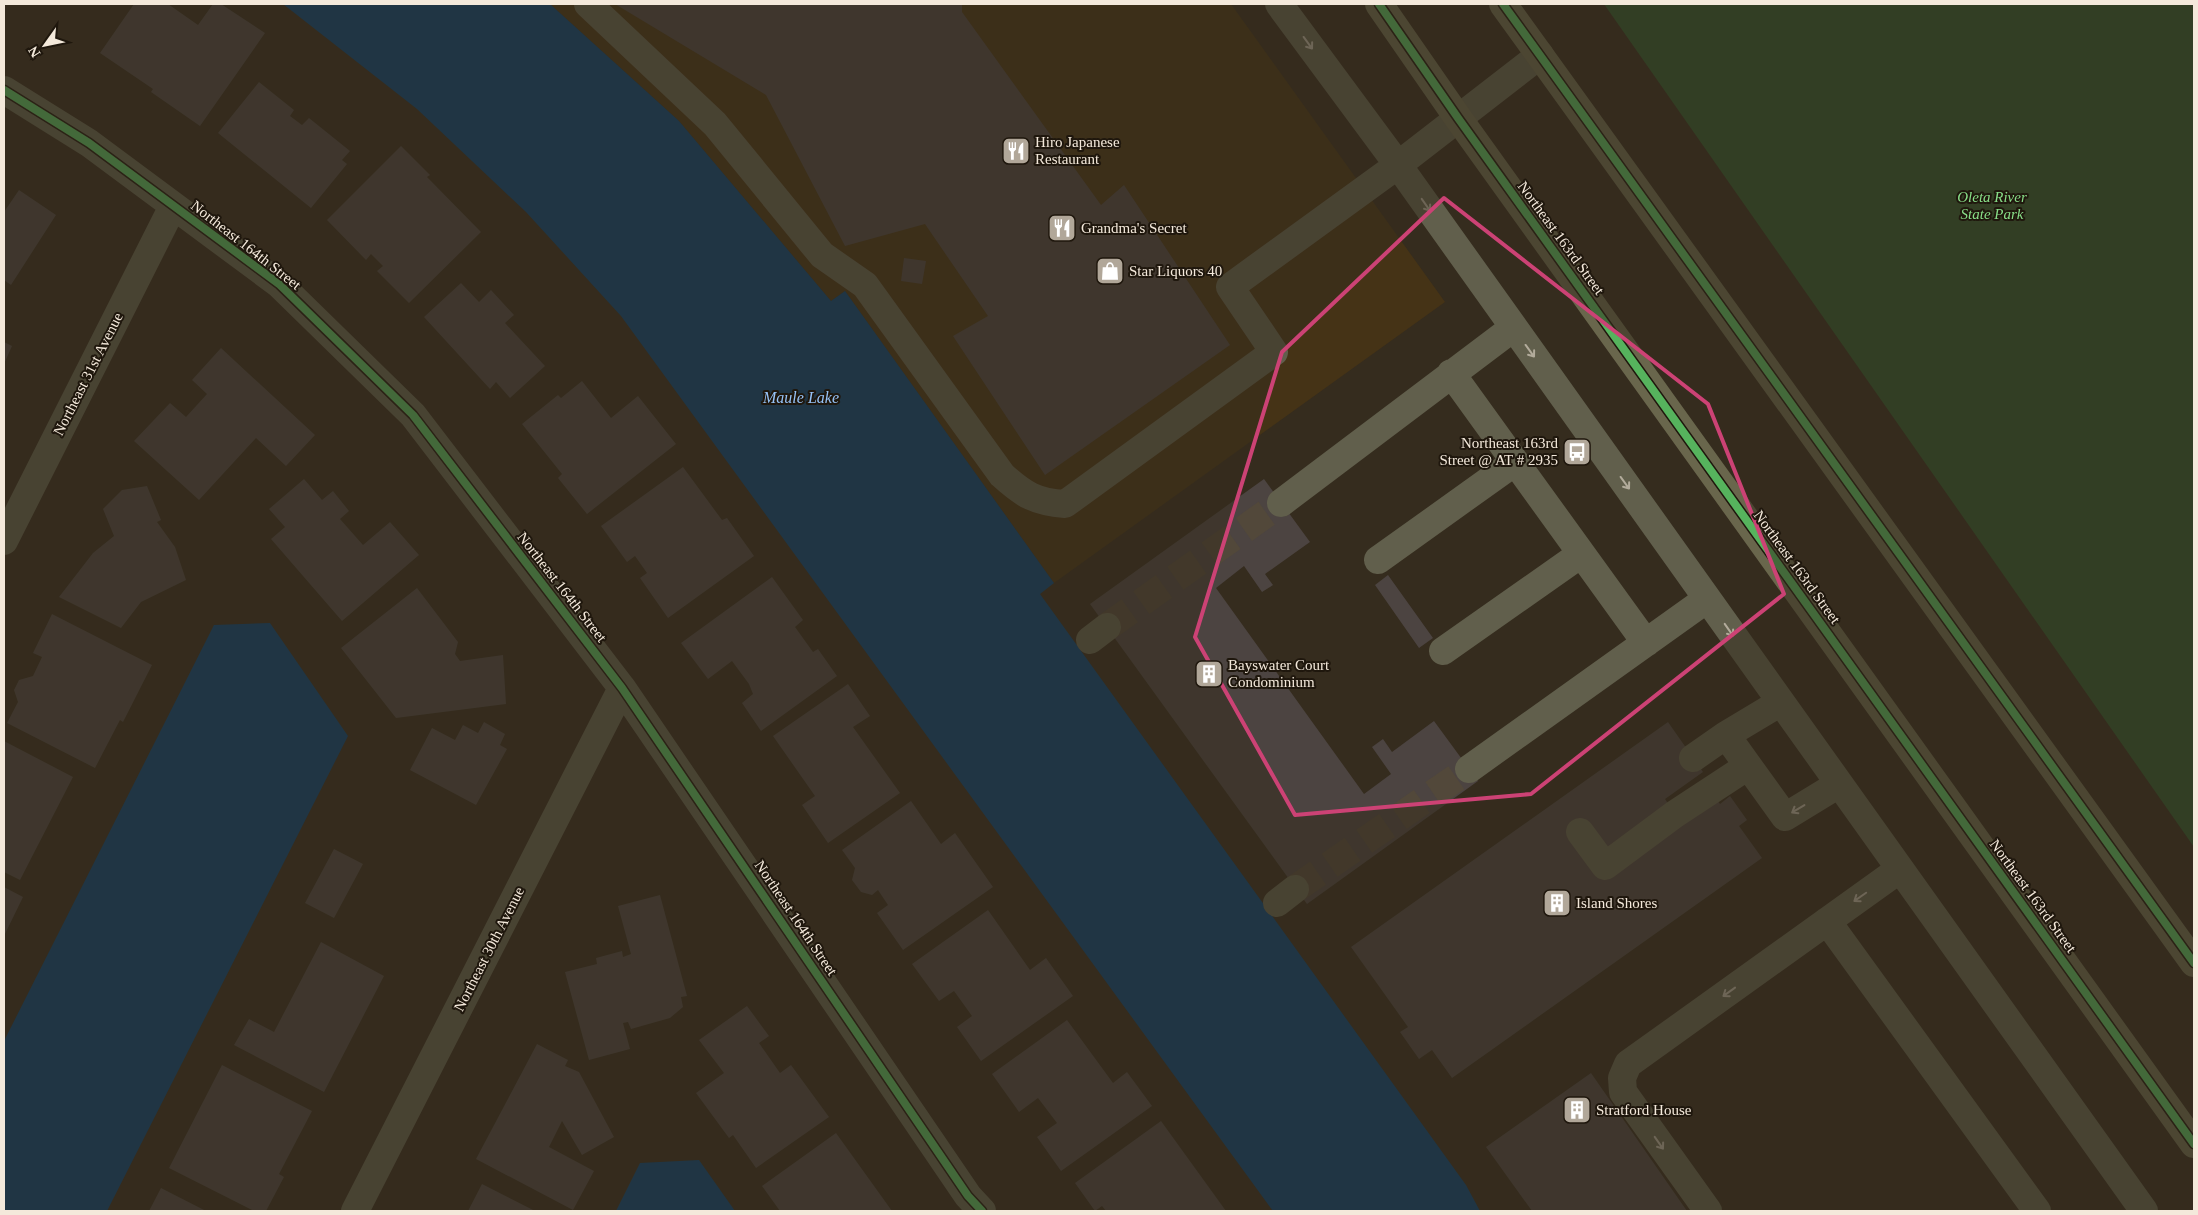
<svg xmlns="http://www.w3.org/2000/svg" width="2198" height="1215" font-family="'Times New Roman',serif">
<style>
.built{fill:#453316}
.green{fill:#30562d}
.water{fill:#074174}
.building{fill:#4c4441}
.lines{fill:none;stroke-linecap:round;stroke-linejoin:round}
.minor-tunnel{stroke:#52483a;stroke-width:28;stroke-dasharray:28 14;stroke-linecap:butt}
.minor{stroke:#615f4c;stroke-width:28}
.major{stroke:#69664c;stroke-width:28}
.cycleway-casing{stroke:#1f170d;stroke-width:11}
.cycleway{stroke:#56b35d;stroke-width:8}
.oneway{stroke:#b2ab9b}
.marked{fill:none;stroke:#cc4275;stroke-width:4;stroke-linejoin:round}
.labels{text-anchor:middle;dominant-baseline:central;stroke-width:4;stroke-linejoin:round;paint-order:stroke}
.poi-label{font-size:15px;fill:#f4e9db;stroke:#1f170d;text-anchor:start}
.park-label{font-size:15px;font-style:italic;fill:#88de88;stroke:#1f170d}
.street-label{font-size:15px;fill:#f4e9db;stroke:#1f170d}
.water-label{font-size:16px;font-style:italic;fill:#96c2f6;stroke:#1f170d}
</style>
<rect width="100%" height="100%" fill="#352c1e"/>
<path class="built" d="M550 4H1231L1445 302 1054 583 845 291 831 301 679 121Z"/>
<path class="green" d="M1604 4H2194V847Z"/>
<path class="water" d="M283 4H550L679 121 831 301 845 291 1054 583 1040 594 1466 1185 1480 1211H1273L621 316 526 212 417 109Z
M270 623 348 736 107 1211H4V1041L214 625Z
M699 1160 735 1211H616L640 1163Z"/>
<path class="building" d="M134 4H168L198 25 213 4H221L265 33 200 126 151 92 153 89 100 53Z
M615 4H962V12L1101 205 1124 185 1230 345 1045 475 953 336 988 316 925 224 845 246 766 95Z
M259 82 294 110 290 116 302 125 309 118 350 151 342 160 347 164 311 208 218 133Z
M401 146 430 175 427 177 481 232 409 303 377 271 383 266 371 254 366 260 327 220Z
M19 190 56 215 11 285 4 280V212Z
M904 258 926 261 922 284 901 281Z
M461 283 479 302 491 290 514 315 505 323 545 366 510 398 496 382 490 389 424 317Z
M4 342 12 346 4 364Z
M221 348 315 435 286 466 256 438 199 500 134 441 170 403 186 417 207 394 192 380Z
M582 381 611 418 638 396 676 444 587 514 558 478 562 474 522 424 558 395 561 398Z
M683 467 722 520 727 518 754 556 668 618 640 578 647 573 635 556 627 562 601 526Z
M304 479 322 500 333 491 349 511 340 519 363 545 390 522 419 555 342 621 271 539 285 527 269 509Z
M1264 479 1310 542 1265 574 1273 585 1262 592 1244 566 1216 588 1364 794 1391 774 1372 747 1383 739 1392 752 1434 721 1478 781 1307 904 1090 604Z
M147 486 161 520 157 522 175 547 186 580 141 602 121 628 59 597 93 553 114 536 103 509 122 490Z
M1388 575 1433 638 1419 648 1375 585Z
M772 577 803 620 795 627 813 652 818 649 837 676 761 731 742 703 753 694 749 684 732 661 708 679 681 643Z
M417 588 458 642 455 654 460 661 503 655 506 704 396 718 341 648Z
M52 614 152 665 123 722 120 720 95 768 7 723 18 702 14 690 19 680 33 676 42 657 33 653Z
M848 684 870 716 853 727 900 793 828 843 802 805 815 796 773 736Z
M484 722 505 734 500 745 507 749 476 805 410 770 432 728 455 740 463 725 478 733Z
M1668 722 1703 772 1665 799 1679 820 1714 796 1720 804 1730 796 1747 820 1739 826 1762 858 1452 1078 1432 1050 1419 1059 1400 1032 1408 1027 1351 947Z
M4 741 73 777 20 880 4 872Z
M911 801 941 844 955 833 993 887 903 950 877 913 888 905 878 890 872 895 861 892 852 880 855 868 842 850Z
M334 849 363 864 334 918 305 903Z
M4 887 23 897 4 936Z
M660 895 687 996 681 997 683 1007 670 1018 631 1029 628 1022 623 1023 630 1049 589 1060 565 972 597 964 596 958 622 951 623 957 631 954 618 906Z
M988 910 1030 970 1046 958 1073 996 981 1061 957 1027 972 1016 954 991 939 1001 912 964Z
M321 942 384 976 324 1092 234 1045 249 1019 274 1032Z
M747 1006 769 1036 759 1043 780 1073 791 1065 829 1117 756 1168 733 1135 729 1138 696 1093 724 1073 699 1040Z
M1067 1020 1113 1083 1127 1072 1152 1106 1061 1171 1037 1137 1057 1123 1038 1098 1019 1112 992 1074Z
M537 1044 568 1060 565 1066 579 1072 614 1137 582 1155 562 1121 549 1147 594 1171 573 1210 476 1159Z
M222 1065 312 1111 279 1174 284 1177 266 1211H254L169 1168Z
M1591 1073 1687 1211H1532L1486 1147Z
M1161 1121 1226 1211H1106L1102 1206 1095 1211 1075 1183Z
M836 1133 892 1211H780L762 1186Z
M482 1184 535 1211H468Z
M161 1188 206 1211H149Z"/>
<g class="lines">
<path class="minor-tunnel" d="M1107 627 1281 503
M1295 889 1469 769"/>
<path class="minor" d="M588 4 715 124 822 255 865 285 1002 475C1024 495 1036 502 1065 504L1274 352 1230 287 1398 165 1540 55
M1279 4 1398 165 2144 1211
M4 90 89 143 279 284 413 415 622 688 968 1196 982 1211
M1451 373 1646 643
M1281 503 1513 328
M4 541 173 206
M1378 560 1515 462
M1090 640 1107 627
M1443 651 1581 554
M1781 702 1726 735 1785 817 1839 784
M1693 758 1726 735
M1469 769 1707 599
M1580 832 1605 866 1675 814 1748 766
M1277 903 1295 889
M1827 921 2037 1211
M355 1211 622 688
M1708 1211 1623 1092 1622 1078 1628 1064 1900 869"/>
<path class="major" d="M1379 4 1458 118 2194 1144
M1503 4 2194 963"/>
<defs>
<path id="cycleway" d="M1379 4 1458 118 2194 1144
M1503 4 2194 963
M4 90 89 143 279 284 413 415 622 688 968 1196 982 1211"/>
</defs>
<use href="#cycleway" class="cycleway-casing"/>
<use href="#cycleway" class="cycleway"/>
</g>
<defs><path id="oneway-shaft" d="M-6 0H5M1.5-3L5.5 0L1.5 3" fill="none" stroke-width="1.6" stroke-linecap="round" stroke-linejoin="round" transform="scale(1.25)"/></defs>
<g class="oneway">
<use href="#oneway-shaft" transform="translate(1308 43) rotate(54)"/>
<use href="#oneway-shaft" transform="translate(1426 205) rotate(55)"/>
<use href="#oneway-shaft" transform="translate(1530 351) rotate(54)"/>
<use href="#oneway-shaft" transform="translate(1625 483) rotate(54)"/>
<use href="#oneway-shaft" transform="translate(1729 630) rotate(55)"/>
<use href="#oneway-shaft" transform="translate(1798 809) rotate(149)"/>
<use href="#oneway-shaft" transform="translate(1860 897) rotate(145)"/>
<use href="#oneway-shaft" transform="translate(1729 992) rotate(144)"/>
<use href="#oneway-shaft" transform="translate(1659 1143) rotate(55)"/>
</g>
<path d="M0 0H2198V1215H0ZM1444 198 1708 404 1784 594 1531 794 1295 815 1195 637 1282 352Z" fill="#352c1e" fill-opacity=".55" fill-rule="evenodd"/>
<path class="marked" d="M1444 198 1708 404 1784 594 1531 794 1295 815 1195 637 1282 352Z"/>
<defs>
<symbol id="restaurant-square" viewBox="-11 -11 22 22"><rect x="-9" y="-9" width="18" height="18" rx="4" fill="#b1a799" stroke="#1f170d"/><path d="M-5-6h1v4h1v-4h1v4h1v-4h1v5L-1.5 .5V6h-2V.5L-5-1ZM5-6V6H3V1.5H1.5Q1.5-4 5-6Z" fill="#fff"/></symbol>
<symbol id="shop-square" viewBox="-11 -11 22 22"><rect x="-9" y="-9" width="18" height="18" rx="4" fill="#b1a799" stroke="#1f170d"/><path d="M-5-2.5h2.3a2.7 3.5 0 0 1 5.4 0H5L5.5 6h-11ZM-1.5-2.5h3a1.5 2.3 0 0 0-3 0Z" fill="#fff"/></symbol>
<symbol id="bus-square" viewBox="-11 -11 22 22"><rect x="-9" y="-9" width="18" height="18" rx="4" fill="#b1a799" stroke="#1f170d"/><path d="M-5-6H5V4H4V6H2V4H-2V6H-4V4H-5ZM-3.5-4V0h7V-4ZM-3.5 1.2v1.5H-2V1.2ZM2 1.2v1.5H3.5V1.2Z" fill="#fff"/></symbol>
<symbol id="building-square" viewBox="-11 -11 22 22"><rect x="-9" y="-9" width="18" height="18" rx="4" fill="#b1a799" stroke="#1f170d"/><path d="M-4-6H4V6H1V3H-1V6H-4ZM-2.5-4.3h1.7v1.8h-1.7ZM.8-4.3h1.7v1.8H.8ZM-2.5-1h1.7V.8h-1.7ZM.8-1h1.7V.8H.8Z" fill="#fff"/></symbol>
</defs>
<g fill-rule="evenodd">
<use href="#restaurant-square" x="1000" y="135" width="32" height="32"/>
<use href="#restaurant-square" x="1046" y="212" width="32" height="32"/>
<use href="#shop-square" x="1094" y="255" width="32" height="32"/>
<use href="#bus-square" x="1561" y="436" width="32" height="32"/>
<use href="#building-square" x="1193" y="658" width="32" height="32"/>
<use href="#building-square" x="1541" y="887" width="32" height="32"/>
<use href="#building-square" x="1561" y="1094" width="32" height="32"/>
</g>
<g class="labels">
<g class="poi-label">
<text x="1035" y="142">Hiro Japanese<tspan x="1035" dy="17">Restaurant</tspan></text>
<text x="1081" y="228">Grandma's Secret</text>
<text x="1129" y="271">Star Liquors 40</text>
<text x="1558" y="443" text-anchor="end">Northeast 163rd<tspan x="1558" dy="17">Street @ AT # 2935</tspan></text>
<text x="1228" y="665">Bayswater Court<tspan x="1228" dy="17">Condominium</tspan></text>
<text x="1576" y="903">Island Shores</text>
<text x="1596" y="1110">Stratford House</text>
</g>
<g class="park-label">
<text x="1992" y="197">Oleta River<tspan x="1992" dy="17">State Park</tspan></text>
</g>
<g class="street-label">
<text transform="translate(1561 238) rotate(54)">Northeast 163rd Street</text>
<text transform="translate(246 245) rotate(38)">Northeast 164th Street</text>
<text transform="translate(88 374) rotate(-63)">Northeast 31st Avenue</text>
<text transform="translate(1797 567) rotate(54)">Northeast 163rd Street</text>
<text transform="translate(562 587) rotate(52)">Northeast 164th Street</text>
<text transform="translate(2033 896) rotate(54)">Northeast 163rd Street</text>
<text transform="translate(796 918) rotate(56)">Northeast 164th Street</text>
<text transform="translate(489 949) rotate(-63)">Northeast 30th Avenue</text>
</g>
<g class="water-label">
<text x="801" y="397">Maule Lake</text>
</g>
</g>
<rect width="2198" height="1215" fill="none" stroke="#f4e9db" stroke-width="10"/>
<g transform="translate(45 45) rotate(237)" stroke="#1f170d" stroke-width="4" paint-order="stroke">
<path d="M0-4L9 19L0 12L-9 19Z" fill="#f4e9db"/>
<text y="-8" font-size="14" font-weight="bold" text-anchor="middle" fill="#f4e9db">N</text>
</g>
</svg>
